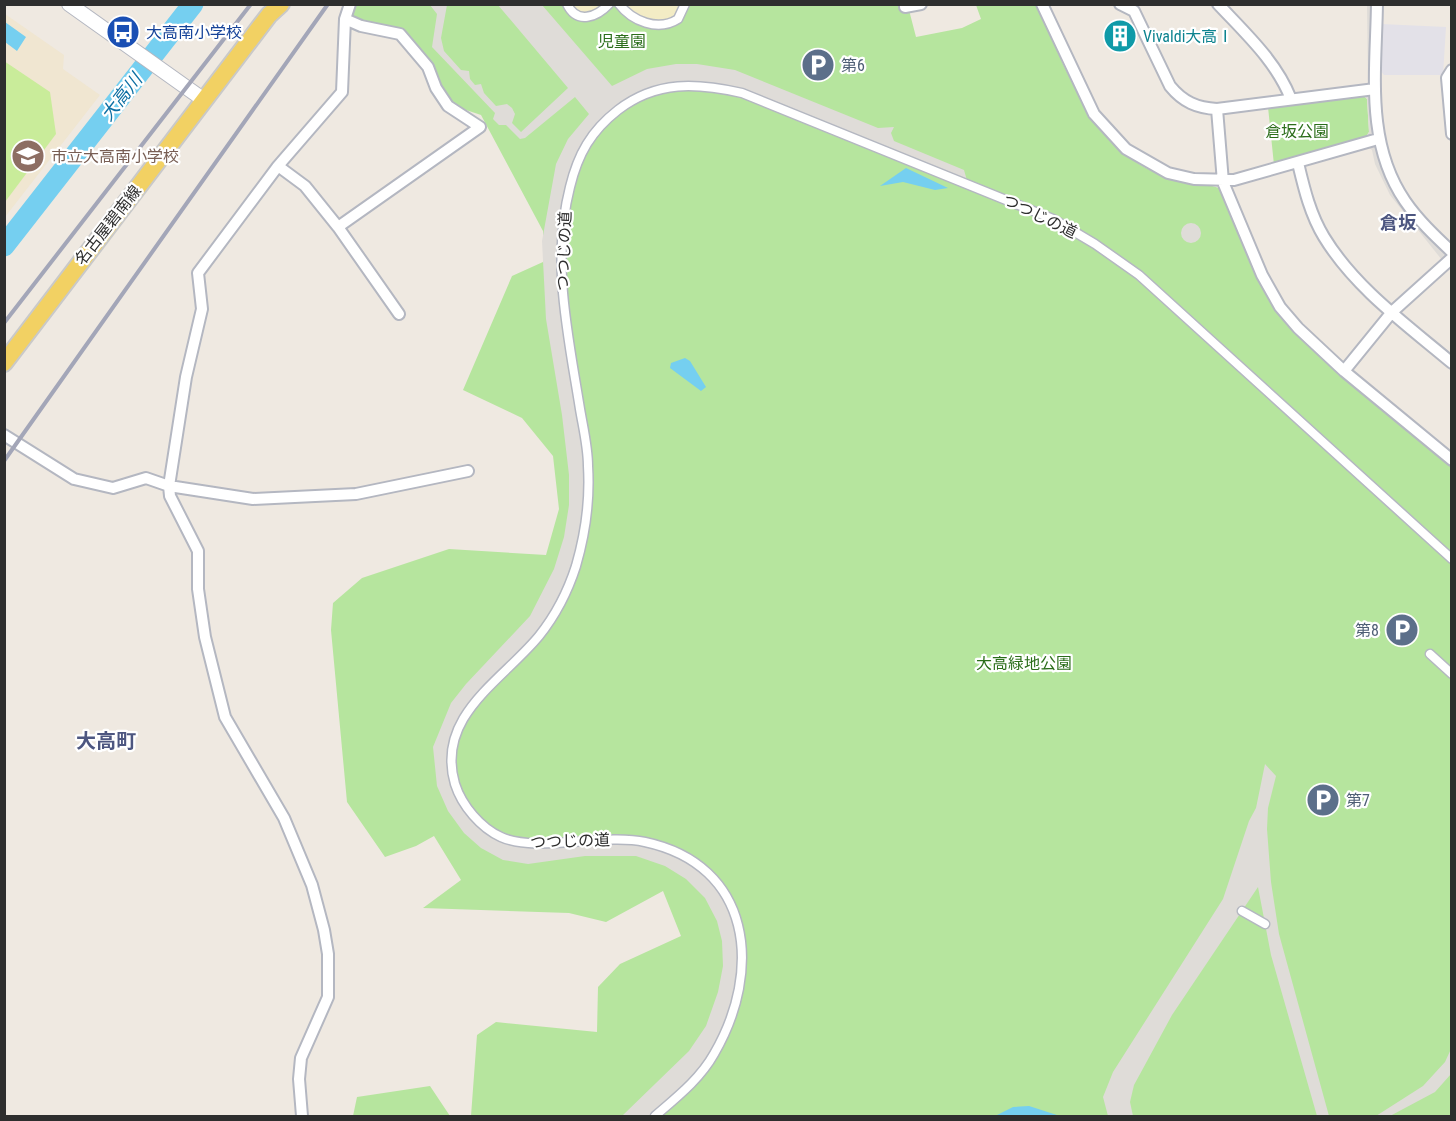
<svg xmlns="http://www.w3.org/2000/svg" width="1456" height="1121" font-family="'Roboto Condensed','Noto Sans JP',sans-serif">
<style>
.industrial{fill:#e3e1e8}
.education{fill:#f0e6d1}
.green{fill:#b6e59e}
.sand{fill:#f3ecc5}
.pitch{fill:#c9ec9a}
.plaza{fill:#dfdcd8}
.water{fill:#75cff0}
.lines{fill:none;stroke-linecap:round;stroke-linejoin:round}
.river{stroke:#75cff0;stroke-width:21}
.pedestrian-casing{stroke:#b4b7c1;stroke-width:11}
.minor-casing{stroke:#b4b7c1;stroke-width:14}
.tertiary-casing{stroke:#b4b7c1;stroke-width:16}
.primary-casing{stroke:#c9c9c9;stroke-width:20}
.pedestrian{stroke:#fff;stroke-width:8}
.minor{stroke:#fff;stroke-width:10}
.tertiary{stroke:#fff;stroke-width:14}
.primary{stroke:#f2d163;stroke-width:16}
.rail{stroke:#a3a6b8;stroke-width:4}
.labels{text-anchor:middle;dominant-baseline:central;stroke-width:4.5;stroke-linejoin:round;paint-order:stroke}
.transit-label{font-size:16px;fill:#164399;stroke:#fff;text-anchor:start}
.culture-label{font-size:16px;fill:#0d838f;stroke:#fff;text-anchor:start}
.park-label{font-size:16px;fill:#2c6e1b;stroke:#fff}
.service-label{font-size:16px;fill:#4e5e75;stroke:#fff;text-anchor:start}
.education-label{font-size:16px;fill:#785e54;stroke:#fff;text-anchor:start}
.street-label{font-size:16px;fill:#2e2e2e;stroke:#fff}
.water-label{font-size:18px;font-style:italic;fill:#0d6fa3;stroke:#fff}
.neighbourhood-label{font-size:18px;font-weight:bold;fill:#4d5680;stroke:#fff}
.quarter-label{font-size:20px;font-weight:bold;fill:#4d5680;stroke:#fff}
</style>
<rect width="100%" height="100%" fill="#efe9e1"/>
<path class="industrial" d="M1381 24 1446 27 1443 75H1384L1380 70Z"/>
<path class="education" d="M5 14 64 55 63 69 100 95 5 217Z"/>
<path class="green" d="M355 5H900L901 11 909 10 916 37 962 28 981 19 976 5H1036C1065 64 1088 140 1152 171 1172 181 1211 182 1222 190L1259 278 1346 378 1451 465V1116H471L477 1035 496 1022 597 1032 598 987 620 964 681 936 663 891 606 922 569 913 423 908 461 880 434 836 416 846 385 857 347 802 331 630 333 603 362 578 449 549 546 555 559 509 553 456 522 418 463 390 512 276 543 262V231L481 115 454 106 404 30 350 18Z
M1363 95 1367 99 1369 132 1365 138 1274 165 1268 107Z
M430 1086 450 1116H353L357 1097Z"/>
<path class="sand" d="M683 4 677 17C652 25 641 21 622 5Z
M570 5H605L596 13 580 14Z"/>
<path class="pitch" d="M4 61 50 92 56 134 5 202Z"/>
<path class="plaza" d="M430 5H447L441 38 444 51 461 70 469 71 470 79 475 85 481 84 484 93 496 106 507 104 512 108 515 114 512 123 521 132 568 88 498 5H542L612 86 647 69 676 64H697L735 70 878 128 894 127 891 133 894 141 964 170 968 184 771 103 689 84 628 102 585 144 565 205 560 274 589 467 577 563 554 615 472 704 454 749 456 787 482 825 518 843 605 838 669 848 717 880 742 945 737 1001 714 1055 656 1116H622L689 1051 706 1026 718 992 723 966 722 941 717 921 705 898 686 879 665 866 636 856H585L528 864 503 860 481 848 464 833 448 811 437 786 433 747 451 703 466 684 530 616 554 569 564 537 569 505V475L562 415 546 319 542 241 556 164 568 139 589 114 575 97 525 138 520 139 506 125H499L493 119 495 113 432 47 437 14Z
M1367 5H1373L1371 84 1364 85 1368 82Z
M1363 95 1371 97 1374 131 1365 138 1369 132 1367 99Z
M1374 146 1377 148 1392 188 1418 226 1444 251 1446 255 1442 260 1390 195 1375 164 1372 150 1368 147Z
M1181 233a10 10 0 1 1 20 0a10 10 0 1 1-20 0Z
M1265 764 1276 776 1268 808 1267 829 1271 882 1279 934 1329 1116H1317L1271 955 1258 887 1172 1015 1146 1063 1134 1085 1130 1102 1133 1116H1108L1103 1097 1113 1072 1223 899 1249 821 1256 808Z
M1451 1049V1074L1435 1092 1390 1116H1376L1423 1086 1445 1062Z"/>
<path class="water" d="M5 22 26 37 17 51 5 42Z
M906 168 948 188 935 190 903 182 880 186Z
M685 358 690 361 706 387 701 391 670 368 671 363Z
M1029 1106 1060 1116H995L1013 1107Z"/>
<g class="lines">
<path class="river" d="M4 246 193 4"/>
<defs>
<path id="pedestrian" d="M567 4C577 25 597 17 609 4
M619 4C632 21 658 32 678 19L685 4
M1430 654 1452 674
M1242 911 1265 924
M655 1116C677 1097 700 1079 714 1054 763 970 752 865 645 842 603 833 536 853 501 837 481 828 462 806 455 784 435 716 503 680 539 636 555 616 568 591 576 566 585 535 590 498 588 466 588 447 583 427 580 409 568 334 551 261 570 187 578 154 591 131 618 110 657 80 697 83 742 93L1053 219 1095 244 1139 275 1452 559"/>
<path id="minor" d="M905 4V7L921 4
M1042 4 1094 114 1126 149 1168 173 1194 179 1234 180 1378 139
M1120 4 1134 11 1170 86C1183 102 1197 108 1217 109
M1218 4C1246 34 1276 61 1291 99
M1377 4C1376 71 1365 143 1405 201 1418 220 1435 236 1452 252
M1452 70 1447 78 1452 134
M1375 89 1217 109 1223 182 1262 275 1280 307 1298 328 1344 371 1452 460
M1298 163C1304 188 1310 214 1324 237 1355 288 1407 325 1452 363
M278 166 305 186 338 227 480 127 448 106 436 88 428 67 400 34 361 26 345 19
M338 227 399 314
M1344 371 1392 312 1452 258
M4 435 74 479 113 488 146 478 169 486 253 499 356 494 468 471
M302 1116 299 1079 301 1058 328 997V954L324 930 312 885 284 818 225 717 205 637 198 589V551L170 496 169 486 186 377 202 309 198 273 278 166 342 92 345 19 350 4"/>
<path id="tertiary" d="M69 4 204 100"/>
<path id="primary" d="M4 363 269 15 281 4"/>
</defs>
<use href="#pedestrian" class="pedestrian-casing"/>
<use href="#minor" class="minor-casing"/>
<use href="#tertiary" class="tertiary-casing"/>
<use href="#primary" class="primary-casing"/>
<use href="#pedestrian" class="pedestrian"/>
<use href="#minor" class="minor"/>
<use href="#tertiary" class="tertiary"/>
<use href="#primary" class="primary"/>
<path class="rail" d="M4 323 251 4
M4 461 328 4"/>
</g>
<defs>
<symbol id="bus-disc" viewBox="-11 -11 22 22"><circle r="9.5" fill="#1a4fb4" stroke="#fff"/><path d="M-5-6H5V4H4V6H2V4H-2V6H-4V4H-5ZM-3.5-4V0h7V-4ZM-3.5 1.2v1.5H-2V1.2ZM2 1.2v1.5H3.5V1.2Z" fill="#fff"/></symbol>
<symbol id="building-disc" viewBox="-11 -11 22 22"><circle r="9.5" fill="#0f9aa8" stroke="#fff"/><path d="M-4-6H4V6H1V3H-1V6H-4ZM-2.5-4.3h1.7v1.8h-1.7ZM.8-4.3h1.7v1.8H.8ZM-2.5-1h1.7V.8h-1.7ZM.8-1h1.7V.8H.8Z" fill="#fff"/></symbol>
<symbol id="parking-disc" viewBox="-11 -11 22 22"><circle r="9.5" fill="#5c6f8a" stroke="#fff"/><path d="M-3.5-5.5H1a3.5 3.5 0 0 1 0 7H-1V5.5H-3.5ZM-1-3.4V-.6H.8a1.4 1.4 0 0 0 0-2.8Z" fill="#fff"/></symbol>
<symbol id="school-disc" viewBox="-11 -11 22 22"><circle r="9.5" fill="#8d6e63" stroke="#fff"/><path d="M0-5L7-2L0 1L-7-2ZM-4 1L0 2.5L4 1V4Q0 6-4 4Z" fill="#fff"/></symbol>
</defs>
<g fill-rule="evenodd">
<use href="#bus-disc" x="104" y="13" width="38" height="38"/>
<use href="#building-disc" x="1101" y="17" width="38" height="38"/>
<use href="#parking-disc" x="799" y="46" width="38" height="38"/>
<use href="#school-disc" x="9" y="137" width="38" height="38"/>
<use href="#parking-disc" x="1383" y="611" width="38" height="38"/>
<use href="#parking-disc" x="1304" y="781" width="38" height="38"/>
</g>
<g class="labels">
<g class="transit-label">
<text x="146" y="32">大高南小学校</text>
</g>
<g class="culture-label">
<text x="1143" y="36">Vivaldi大高Ⅰ</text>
</g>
<g class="park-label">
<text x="622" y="41">児童園</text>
<text x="1297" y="131">倉坂公園</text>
<text x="1024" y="663">大高緑地公園</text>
</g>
<g class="service-label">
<text x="841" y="65">第6</text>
<text x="1379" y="630" text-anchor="end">第8</text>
<text x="1346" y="800">第7</text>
</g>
<g class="education-label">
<text x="51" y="156">市立大高南小学校</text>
</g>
<g class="street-label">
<text transform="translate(1040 216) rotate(26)">つつじの道</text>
<text transform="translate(108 225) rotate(-52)">名古屋碧南線</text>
<text transform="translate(564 251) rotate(-88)">つつじの道</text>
<text transform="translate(570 841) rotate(-2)">つつじの道</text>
</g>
<g class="water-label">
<text transform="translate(121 97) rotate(-52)">大高川</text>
</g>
<g class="neighbourhood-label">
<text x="1398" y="222">倉坂</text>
</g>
<g class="quarter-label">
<text x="106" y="741">大高町</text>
</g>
</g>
<rect width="1456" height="1121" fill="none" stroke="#2e2e2e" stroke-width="12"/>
</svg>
